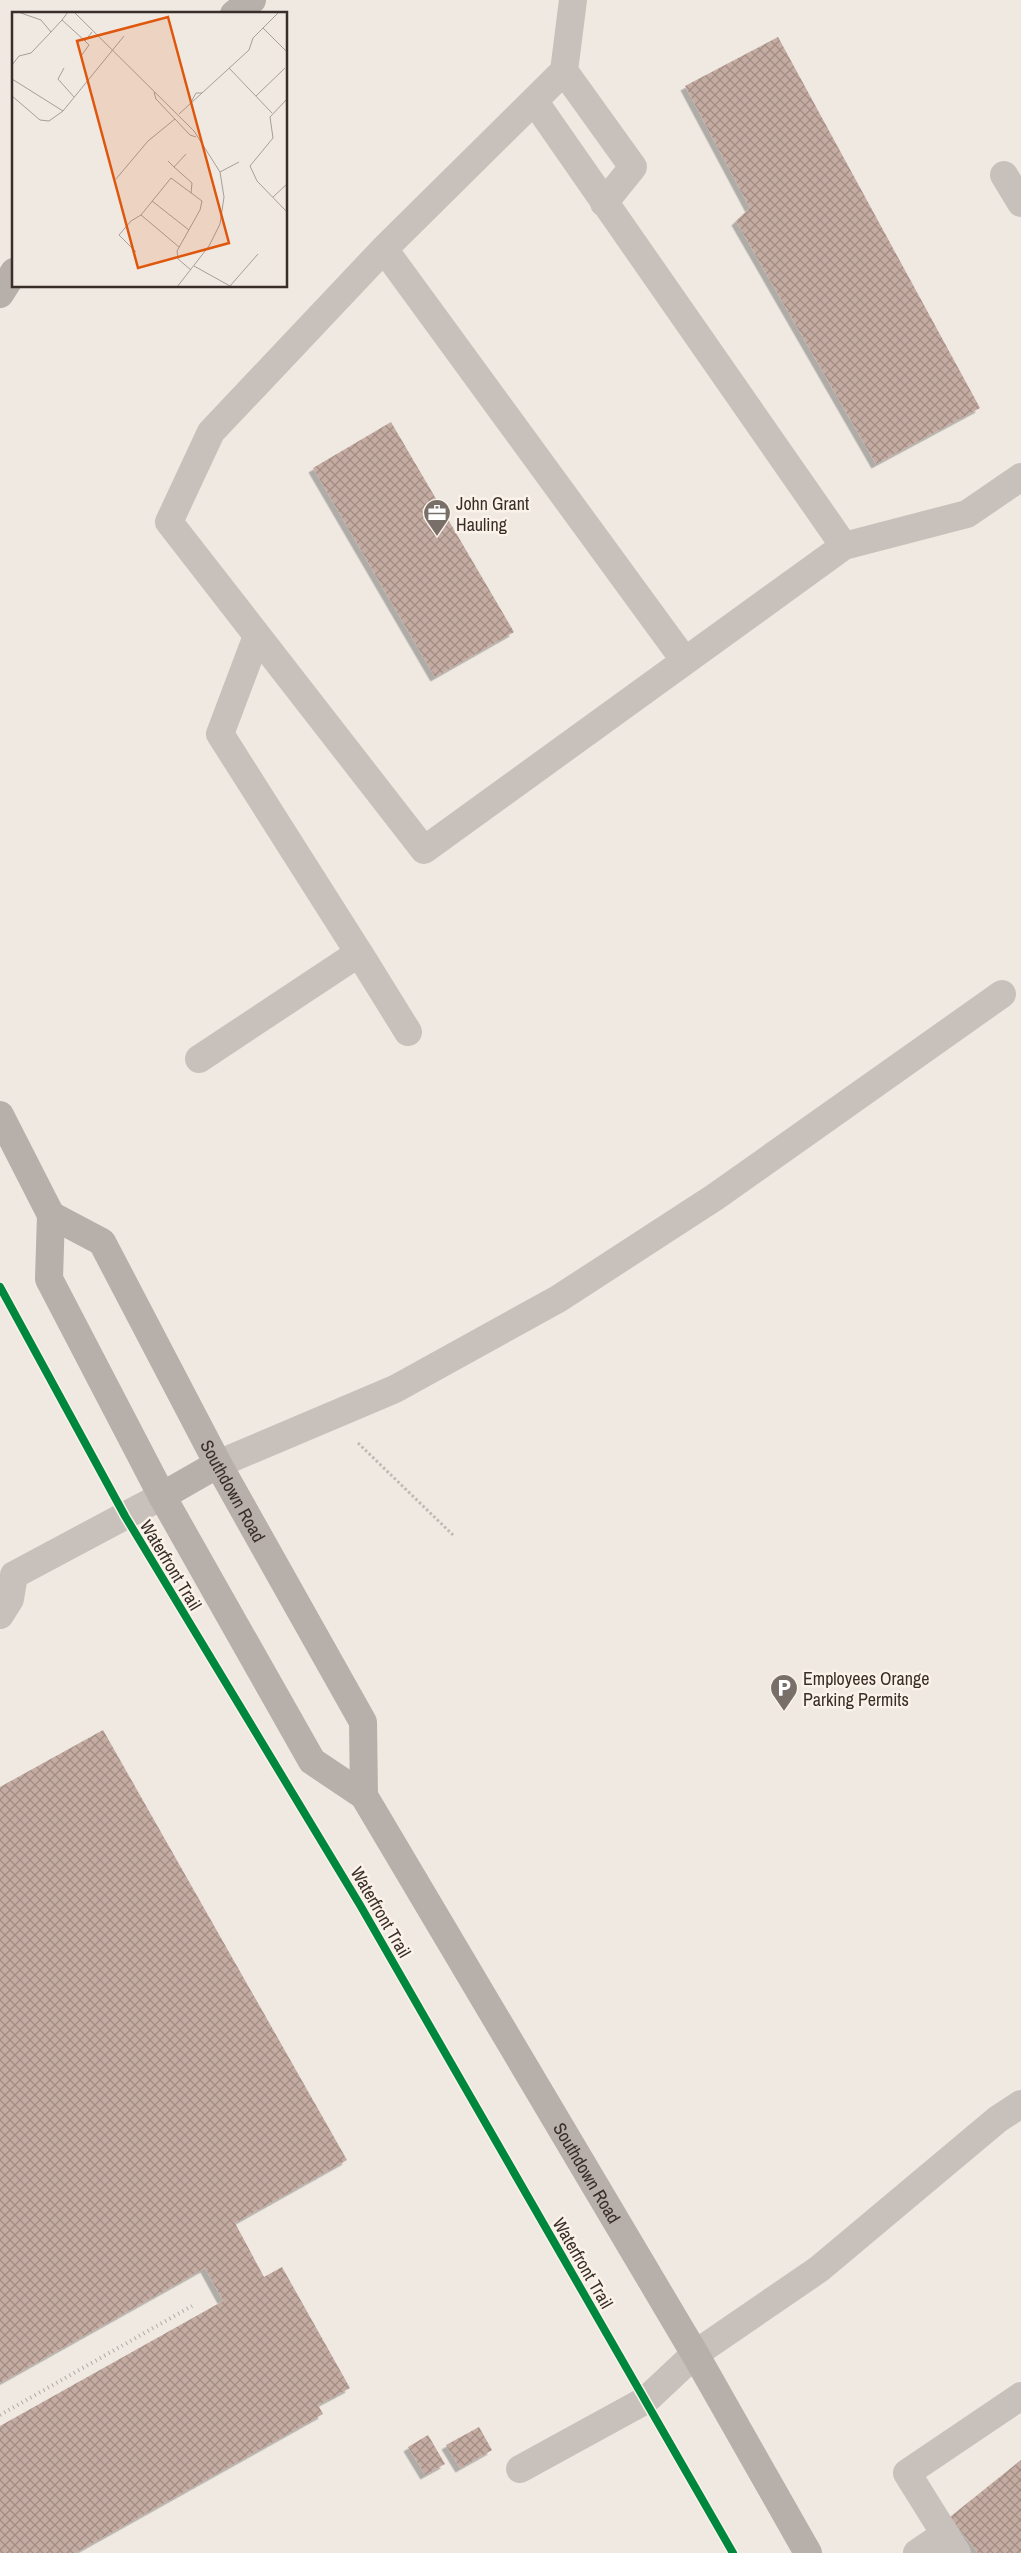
<svg xmlns="http://www.w3.org/2000/svg" width="1021" height="2553" font-family="'Archivo Narrow',sans-serif">
<style>
.building{fill:url(#building-cross-hatch);filter:url(#shadow)}
.lines{fill:none;stroke-linecap:round;stroke-linejoin:round}
.path{stroke:#c1b9b3;stroke-width:3;stroke-dasharray:2.5 2.5;stroke-linecap:butt}
.minor{stroke:#c8c1bb;stroke-width:28}
.major{stroke:#b7afaa;stroke-width:28}
.rail{stroke:#b0aaa5;stroke-width:4;stroke-dasharray:1 4;stroke-linecap:butt}
.cycleway-casing{stroke:#fbf3e9;stroke-width:11}
.cycleway{stroke:#00873e;stroke-width:8}
.labels{text-anchor:middle;dominant-baseline:central;stroke-width:5;stroke-linejoin:round;paint-order:stroke}
.poi-label{font-size:18px;fill:#3a2e28;stroke:#fbf3e9;text-anchor:start}
.street-label{font-size:18px;fill:#3a2e28;stroke:#fbf3e9}
.inset-road{fill:none;stroke:#a79e98;stroke-width:1}
.view{fill:#df570d;fill-opacity:0.15;stroke:#df570d;stroke-width:2.5}
.inset-edge{fill:none;stroke:#3a2e28;stroke-width:2.5}
</style>
<defs>
<pattern id="building-cross-hatch" width="8" height="8" patternUnits="userSpaceOnUse" patternTransform="scale(1.25)"><rect width="8" height="8" fill="#c5aca2"/><path d="M0 0l8 8M0 8l8-8" fill="none" stroke="#a18c84"/></pattern>
<filter id="shadow"><feDropShadow dx="-4.5" dy="4.5" stdDeviation="0" flood-color="#0004"/></filter>
</defs>
<rect width="100%" height="100%" fill="#efe9e2"/>
<path class="building" d="M778 37 980 408 876 464 736 221 750 208 685 86Z
M391 422 514 632 435 677 313 468Z
M103 1730 347 2160 235 2223 264 2277 282 2267 350 2388 318 2405 323 2414 75 2553H0V2426L223 2301 205 2268 0 2383V1787Z
M479 2427 492 2450 460 2468 446 2445Z
M428 2435 445 2464 425 2475 408 2447Z
M1021 2460V2553H978L950 2517Z"/>
<g class="lines">
<path class="path" d="M358 1443 453 1535"/>
<path class="minor" d="M564 71 633 167 604 203
M535 102 844 546 424 850 169 522 211 432 384 249 564 71 573 0
M1004 175 1021 203
M384 249 685 661
M844 546 967 514 1021 477
M257 636 220 734 359 953
M199 1059 359 953 408 1032
M218 1464 395 1389 558 1299 715 1197 1002 994
M14 1575 162 1496
M0 1615 10 1599 14 1575
M520 2469 646 2400 695 2354 819 2269 998 2119 1021 2104
M945 2534 907 2473 1021 2396
M917 2553 945 2534 957 2553"/>
<g class="major">
<path d="M234 14 252 0"/>
<path d="M0 294 14 272"/>
<path id="s1" d="M0 1115 51 1215 49 1279 162 1496 312 1761 364 1796 695 2354 808 2553"/>
<path id="s2" d="M51 1215 102 1242 218 1464 363 1722 364 1796"/>
<path d="M162 1496 218 1464"/>
</g>
<path class="rail" d="M0 2415 192 2306"/>
<defs>
<path id="cycleway" d="M0 1287 125 1516 360 1905 733 2553"/>
</defs>
<use href="#cycleway" class="cycleway-casing"/>
<use href="#cycleway" class="cycleway"/>
</g>
<defs>
<symbol id="office-pin" viewBox="-11 -11 22 30"><path d="M0 17L-7.5 6A9.5 9.5 0 1 1 7.5 6Z" fill="#796f69" stroke="#fbf3e9"/><path d="M-6-3h4V-5.5h4V-3h4V5H-6ZM-1-4.5V-3h2v-1.5ZM-6 0V1H6V0Z" fill="#fff"/></symbol>
<symbol id="parking-pin" viewBox="-11 -11 22 30"><path d="M0 17L-7.5 6A9.5 9.5 0 1 1 7.5 6Z" fill="#796f69" stroke="#fbf3e9"/><path d="M-3.5-5.5H1a3.5 3.5 0 0 1 0 7H-1V5.5H-3.5ZM-1-3.4V-.6H.8a1.4 1.4 0 0 0 0-2.8Z" fill="#fff"/></symbol>
</defs>
<g fill-rule="evenodd">
<use href="#office-pin" x="421" y="497" width="32" height="43"/>
<use href="#parking-pin" x="768" y="1672" width="32" height="43"/>
</g>
<g class="labels">
<g class="poi-label">
<text x="456" y="503">John Grant<tspan x="456" dy="21">Hauling</tspan></text>
<text x="803" y="1678">Employees Orange<tspan x="803" dy="21">Parking Permits</tspan></text>
</g>
<g class="street-label">
<text stroke="none"><textPath href="#s2" startOffset="339">Southdown Road</textPath></text>
<text transform="translate(171 1565) rotate(59)">Waterfront Trail</text>
<text transform="translate(381 1912) rotate(60)">Waterfront Trail</text>
<text stroke="none"><textPath href="#s1" startOffset="1226">Southdown Road</textPath></text>
<text transform="translate(583 2263) rotate(60)">Waterfront Trail</text>
</g>
</g>
<g transform="translate(12 12)">
<rect width="275" height="275" fill="#efe9e2"/>
<path class="inset-road" d="M56 0 50 8 73 29 80 20M62 0 182 119 208 160 212 185 208 212 197 234 165 275M251 16 275 40M39 20 50 8M69 44 77 33 73 29M0 53 7 44 19 41 39 20 29 8 6 0M52 56 46 67 62 85M217 56 260 101M0 67 51 99M142 80 144 87 178 123 184 125M0 84 28 108 37 109 51 99 112 24M244 84 273 56M275 87 258 105 261 126 238 154 245 169 275 200M178 92 184 81H190M167 102 237 38 241 26 267 0M156 149 162 155 174 142M162 155 180 171 179 181M208 160 227 150M104 167 136 129 163 107M261 185 275 172M140 189 177 218M167 235 129 203 159 166 190 189 188 198 165 239 166 247 179 258M124 240 107 223 119 209 129 203M182 254 218 274 246 242"/>
<path class="view" d="M156 5 217 231 126 256 65 29Z"/>
<rect width="275" height="275" class="inset-edge"/>
</g>
</svg>
